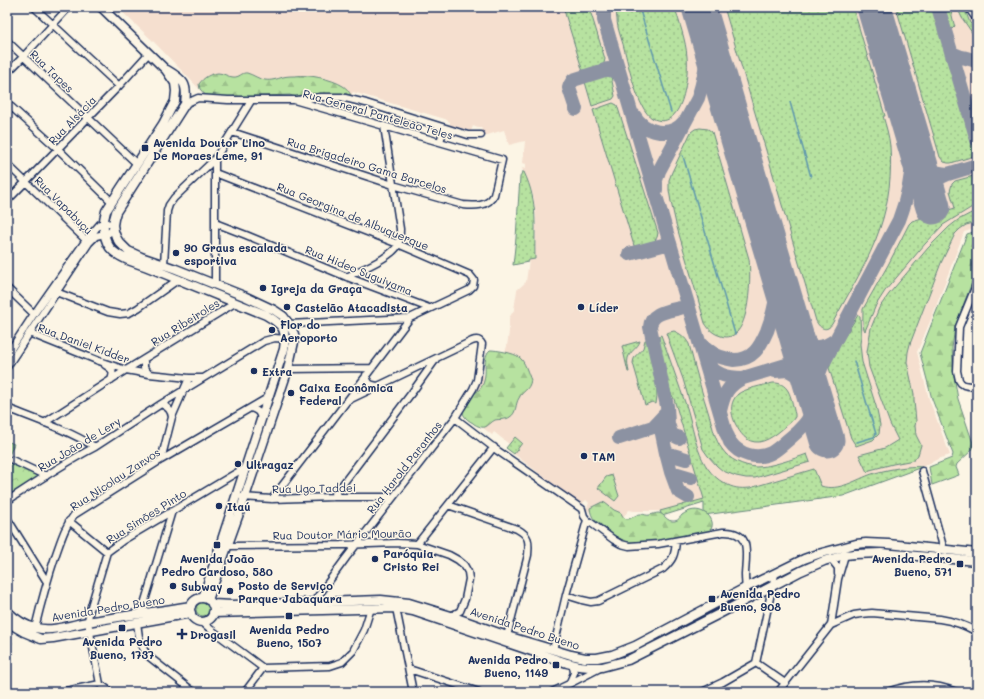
<svg xmlns="http://www.w3.org/2000/svg" width="984" height="699" font-family="Mali,sans-serif">
<style>
.built{fill:#f5dfcf}
.grass{fill:url(#grass-dots);stroke:#69887f}
.forest{fill:url(#forest-firs);stroke:#69887f}
.park{fill:url(#park-crowns);stroke:#69887f}
.lines{fill:none;stroke-linecap:round;stroke-linejoin:round}
.stream{stroke:#5e97ad;stroke-width:1.5}
.taxiway{stroke:#8c92a2;stroke-width:14}
.runway{stroke:#8c92a2;stroke-width:35}
.minor-casing{stroke:#1b2f5e;stroke-width:9}
.major-casing{stroke:#1b2f5e;stroke-width:11}
.minor{stroke:#fcf5e5;stroke-width:6}
.major{stroke:#fcf5e5;stroke-width:8}
.poi-dot{fill:#1b2f5e;stroke:#fcf5e5;stroke-width:1.5}
.labels{text-anchor:middle;dominant-baseline:central;stroke-width:3;stroke-linejoin:round;paint-order:stroke}
.street-label{font-size:11px;fill:#1b2f5e;stroke:#fcf5e5}
.poi-label{font-size:11px;font-weight:bold;fill:#1b2f5e;stroke:#fcf5e5;text-anchor:start}
</style>
<defs>
<pattern id="grass-dots" width="8" height="8" patternUnits="userSpaceOnUse"><rect width="8" height="8" fill="#b7e2a0"/><path d="M2 2h.1M6 6h.1" fill="none" stroke="#9dc28c" stroke-width="1.8" stroke-linecap="round"/></pattern>
<pattern id="forest-firs" width="22" height="20" patternUnits="userSpaceOnUse"><rect width="22" height="20" fill="#b7e2a0"/><path d="M5 1l3.5 6h-7zM16 11l3.5 6h-7z" fill="#9dc28c"/></pattern>
<pattern id="park-crowns" width="20" height="18" patternUnits="userSpaceOnUse"><rect width="20" height="18" fill="#b7e2a0"/><path d="M2 6a3 3 0 1 1 6 0M12 15a3 3 0 1 1 6 0" fill="none" stroke="#9dc28c"/></pattern>
</defs>
<rect width="100%" height="100%" fill="#fcf5e5"/>
<filter id="ink" filterUnits="userSpaceOnUse"><feTurbulence type="fractalNoise" baseFrequency=".025" numOctaves="2"/><feDisplacementMap in="SourceGraphic" scale="8" xChannelSelector="R" yChannelSelector="G"/><feConvolveMatrix kernelMatrix="1 2 1 2 8 2 1 2 1" color-interpolation-filters="sRGB"/></filter>
<g filter="url(#ink)">
<path class="built" d="M117 7H965L967 15 977 26V228L964 232 932 317 917 352 929 399 950 455 938 459 922 467 843 496 704 515V503L662 516 660 511H634L629 510 623 517 614 531 586 509 589 503 586 500 582 504 577 502 506 448 509 444 494 432 492 435 466 414 482 374 484 376 500 368 507 346 509 332V318L514 310 517 290 526 282 529 260 535 259 536 217 533 195 522 168 526 169V164L523 163 525 141 509 145 504 130 484 136 481 127 478 128 473 126 471 131 450 125V122L445 119 353 92 351 95H332L296 98 290 95 237 97H207L154 42Z"/>
<path class="grass" d="M563 7H589L605 59 604 63 602 67 583 72Z
M617 7H675C679 23 686 40 687 57 689 75 683 134 652 118 638 110 628 64 624 48 622 39 617 29 617 19 616 15 617 11 617 7Z
M724 7H853L885 116H883C886 126 889 136 890 146 892 173 889 202 880 228 869 261 849 292 832 324 827 332 820 329 816 321Z
M896 7H933L975 149 974 154 971 157 951 163H948L944 162 940 157Z
M942 7H950L954 24 955 26 952 29 948 26Z
M957 7H964L970 23 977 30V40L962 18Z
M608 74 611 76 615 96 613 99 592 106 585 82Z
M613 103 617 105 658 233C657 245 644 246 635 249L593 110Z
M700 128 708 129 712 132 749 259C751 275 751 346 721 336 714 334 709 330 705 323L676 224 671 202 669 190V180L672 172 691 132 695 129Z
M522 172H524C539 204 534 226 535 259L529 260 528 262 513 265 516 238 520 177Z
M977 175V204L943 225 925 244 885 291 876 305 865 331C862 327 863 316 863 309L888 265 909 224 912 221 929 216 931 222 944 218 942 212 955 208 950 191 952 184 955 181Z
M977 210V222L966 225 960 229 955 234 941 263 910 344 908 352 907 362 914 394V401L916 421 915 426 916 435 921 445 918 455 914 460 893 464 870 470 867 472 859 455 885 448 898 440 890 424 869 367 867 352 871 328 879 308 889 294 928 248 949 227 958 220Z
M858 315 860 316 861 336 860 344 862 362 876 406 880 425 879 434 873 440 856 446 851 438 829 368 833 355Z
M674 331C681 334 685 337 689 344 695 368 702 393 710 418 713 428 715 440 722 449 729 460 744 466 756 467 771 467 793 459 807 454L810 462 755 478H746L736 476 723 471 717 466 708 456 703 449 683 379 666 333Z
M661 335C670 359 678 383 687 408 695 434 697 468 724 483 733 488 739 489 750 488L814 469 821 486C839 492 857 479 872 474 884 470 910 465 922 467L843 496 704 515V503L662 516 660 511 704 499 674 399 666 384 660 356 659 336Z
M645 340H647C651 360 660 384 656 404L652 402 645 405 633 363C634 354 639 354 643 348 644 345 644 343 645 340Z
M640 341C638 348 630 351 628 358 627 362 628 367 629 372H628L622 346Z
M773 383C791 382 791 401 795 414V417L792 421C783 428 772 440 759 442 746 443 740 433 735 423 731 413 729 403 738 394 744 389 764 385 773 383Z
M515 437 522 443 514 454 506 448Z"/>
<path class="forest" d="M218 73C224 73 228 77 233 77 239 78 242 72 247 73 254 75 258 79 265 80 271 81 277 79 283 77 287 76 291 76 295 76 308 74 332 79 343 86 347 88 349 92 351 95H332L296 98 290 95 237 97H207L200 89 199 84C204 77 210 74 218 73Z
M977 231V269L955 327 952 348 954 376 958 399 974 446 972 450 957 464 956 467 959 475 932 485 929 467 952 458 953 454 932 399 920 353 967 234Z
M490 350C497 350 514 353 519 357 525 361 528 374 531 380 529 391 523 390 519 398 515 404 517 413 510 417 506 420 500 419 495 420 491 422 488 426 485 427 481 428 475 425 473 423 456 414 464 405 470 392L475 393C493 382 479 359 490 350Z
M612 475 619 496 615 501 598 488 606 477Z
M602 502 605 503 614 510 621 513C627 526 633 514 641 514 644 514 647 516 650 515 654 514 655 513 659 513 666 515 666 522 675 521 679 520 680 517 682 515 689 510 697 508 705 513 709 515 711 518 712 522 713 527 711 530 707 533 684 537 648 548 625 541 617 538 610 532 604 527 596 521 591 519 590 508Z"/>
<path class="park" d="M7 441 14 444 7 460Z
M7 462 40 476 7 499Z
M196 609a7 7 0 1 1 14 0a7 7 0 1 1-14 0Z
M7 633 9 635 12 643 7 658Z"/>
<g class="lines">
<path class="stream" d="M639 7 671 112
M790 102 811 177
M683 156 735 334
M854 361 876 434 874 437 857 442"/>
<path class="taxiway" d="M604 7V20L726 433C728 436 729 439 730 442 739 455 757 460 771 453 778 449 783 444 789 439 799 431 809 420 815 409 818 402 817 394 817 387 817 379 819 373 822 366L899 220C908 196 914 169 912 143 910 130 905 116 902 103
M938 7 977 140
M951 52C958 58 969 57 977 62
M576 109 569 88 570 85 573 80 608 69 615 72 621 78
M634 115C644 133 670 139 684 122
M918 155C926 168 931 173 948 174L935 180 927 186
M948 174 977 165
M656 190V180L659 171 698 98C704 80 707 61 709 42
M629 254 670 243
M794 330C797 335 800 340 804 343 812 349 824 348 832 342
M699 342C705 347 710 352 716 355 722 358 728 359 734 360 753 360 760 347 767 331 771 320 775 308 776 296 777 284 775 273 774 262
M706 361C714 375 728 378 743 378 727 386 724 394 720 411
M775 371 788 370 803 379 809 390
M743 378 819 355 831 347
M619 438 653 427 667 412 661 429 666 453 686 459
M679 438 673 435 671 433 668 424 667 406 650 327C651 312 669 311 680 308
M666 453 671 472 691 478
M671 472 678 491 688 497"/>
<path class="runway" d="M699 7 827 440
M874 7 933 207"/>
<defs>
<path id="minor" d="M34 7 119 86
M968 7 977 20
M7 41 137 164
M7 73 23 57 69 7
M297 100 321 97H341L366 103 468 135H481
M7 103 58 149 112 202
M185 104 198 98 228 100H294L502 160 494 195C488 207 474 206 463 205L393 185 232 132
M440 142 444 128
M215 159V285
M7 164 88 242
M215 173 398 244 470 275 474 280 473 286 469 290 410 318 289 324
M7 201 119 86 149 53
M215 223 246 235 347 277 429 308
M164 265 167 211 169 205 174 198 215 159 251 101
M347 277C361 269 391 258 398 245 400 240 400 234 400 229L384 126
M977 283 959 327 957 371 959 380 961 383 964 385 969 386 977 385
M7 288 34 314
M56 292 108 312 120 314 129 313 138 308 179 279
M29 333 99 361 126 370 149 374 189 378H203
M7 355 34 314 86 240 100 224C105 222 108 223 113 225
M144 359V368L149 374
M105 365C113 370 114 371 111 380
M7 367 89 243 96 236 109 233 113 228
M288 369 371 368
M366 375C368 384 370 385 379 386
M161 404C168 407 171 410 172 417
M7 408C35 419 70 431 95 447
M251 408C258 411 259 411 261 419
M455 418 498 451 582 509 584 516 587 520 614 540 621 544 629 546 658 544 723 532C752 531 746 553 745 574 745 582 746 591 747 599
M44 423 126 370 235 303
M12 460 46 476
M161 460 172 417 189 378
M922 471 944 550
M242 497 272 499 333 497H393
M333 497 413 391 436 359
M272 499 347 401 410 318
M7 501C36 482 64 463 95 447L161 404 264 341 275 338 285 339
M448 505 517 529C530 536 529 542 528 555L507 636
M7 518 47 582
M69 521 107 552
M417 544 494 447
M228 546 341 545 397 543 417 544 449 555 458 560 464 565 468 572 469 579 465 599 460 611 451 616
M831 559 838 568V574
M566 595 582 600 591 602 598 601 663 569C673 560 675 555 676 541
M313 603 346 558 455 418 473 389 477 380 482 344C480 340 477 339 472 341L353 398 347 401
M396 608 413 692
M141 614 172 511
M201 621 209 628 263 668 330 666 342 662 353 651 364 630 371 608
M137 623 139 637 143 648 148 656 194 692
M831 625 838 579 845 555
M35 628C41 603 48 578 56 554 61 540 65 526 74 515L161 460 269 397
M553 650 566 595 587 520
M756 663 785 683
M409 669 479 692
M569 684 574 673 573 665
M61 692 100 684
M111 692 100 684 88 622 89 613 107 552 122 541 246 467
M245 692 263 668
M552 692 569 684 600 668
M702 692 723 682 756 663 775 574
M778 692 831 625 854 615 861 614 872 613 940 619C954 621 965 625 977 632
M887 692C909 684 933 682 956 692"/>
<path id="major" d="M101 7 166 70 175 83 176 91 175 101 163 124 106 211C102 224 103 242 113 251 124 261 142 264 155 270 192 285 229 300 266 315 283 325 287 329 284 349L203 598
M167 70C184 80 188 84 185 104L116 212 114 219 113 225 114 231 116 237 119 242 128 251 141 257 176 269 244 296 274 310 283 316 289 324 294 334V342L288 369 245 497 208 600
M190 610a12 12 0 1 1 24 0a12 12 0 1 1-24 0Z
M212 604 232 605 381 600 409 603 451 616 507 636 571 655 585 658H597L612 655 635 646 745 588 804 559 818 554 856 544 866 543 888 544 977 553
M7 611C15 619 25 626 36 628 53 632 71 625 87 622 122 616 156 612 191 606
M213 613 396 608 413 611 567 663 579 666 589 667H602L628 660 717 615 801 571 824 561 845 555 855 554 881 553 977 561
M7 622 24 632 41 639 53 638 191 613"/>
</defs>
<use href="#minor" class="minor-casing"/>
<use href="#major" class="major-casing"/>
<use href="#minor" class="minor"/>
<use href="#major" class="major"/>
</g>
</g>
<g class="poi-dot">
<rect x="141" y="144" width="8" height="8" rx="2"/>
<circle cx="176" cy="253" r="4"/>
<circle cx="263" cy="288" r="4"/>
<circle cx="287" cy="307" r="4"/>
<circle cx="581" cy="307" r="4"/>
<circle cx="272" cy="330" r="4"/>
<circle cx="254" cy="371" r="4"/>
<circle cx="291" cy="393" r="4"/>
<circle cx="584" cy="456" r="4"/>
<circle cx="238" cy="464" r="4"/>
<circle cx="219" cy="506" r="4"/>
<rect x="213" y="541" width="8" height="8" rx="2"/>
<circle cx="375" cy="559" r="4"/>
<rect x="956" y="560" width="8" height="8" rx="2"/>
<circle cx="173" cy="586" r="4"/>
<circle cx="230" cy="591" r="4"/>
<rect x="708" y="595" width="8" height="8" rx="2"/>
<rect x="285" y="612" width="8" height="8" rx="2"/>
<rect x="118" y="624" width="8" height="8" rx="2"/>
<path d="M180 628h4v4h4v4h-4v4h-4v-4h-4v-4h4z"/>
<rect x="552" y="661" width="8" height="8" rx="2"/>
</g>
<g class="labels">
<g class="street-label">
<text transform="translate(52 71) rotate(44)">Rua Tapes</text>
<text transform="translate(378 114) rotate(16)">Rua General Panteleão Teles</text>
<text transform="translate(72 120) rotate(-46)">Rua Alsácia</text>
<text transform="translate(367 165) rotate(17)">Rua Brigadeiro Gama Barcelos</text>
<text transform="translate(64 205) rotate(45)">Rua Vapabuçu</text>
<text transform="translate(353 216) rotate(22)">Rua Georgina de Albuquerque</text>
<text transform="translate(359 270) rotate(22)">Rua Hideo Suguiyama</text>
<text transform="translate(185 322) rotate(-32)">Rua Ribeiroles</text>
<text transform="translate(84 343) rotate(20)">Rua Daniel Kidder</text>
<text transform="translate(79 444) rotate(-31)">Rua João de Lery</text>
<text transform="translate(404 467) rotate(-52)">Rua Harold Paranhos</text>
<text transform="translate(115 479) rotate(-33)">Rua Nicolau Zarvos</text>
<text transform="translate(314 488) rotate(-1)">Rua Ugo Taddei</text>
<text transform="translate(146 516) rotate(-32)">Rua Simões Pinto</text>
<text transform="translate(342 534) rotate(-1)">Rua Doutor Mário Mourão</text>
<text transform="translate(108 608) rotate(-9)">Avenida Pedro Bueno</text>
<text transform="translate(525 628) rotate(18)">Avenida Pedro Bueno</text>
</g>
<g class="poi-label">
<text x="153" y="142">Avenida Doutor Lino<tspan x="153" dy="13">De Moraes Leme, 91</tspan></text>
<text x="184" y="247">90 Graus escalada<tspan x="184" dy="13">esportiva</tspan></text>
<text x="271" y="288">Igreja da Graça</text>
<text x="295" y="307">Castelão Atacadista</text>
<text x="589" y="307">Líder</text>
<text x="280" y="324">Flor do<tspan x="280" dy="13">Aeroporto</tspan></text>
<text x="262" y="371">Extra</text>
<text x="299" y="387">Caixa Econômica<tspan x="299" dy="13">Federal</tspan></text>
<text x="592" y="456">TAM</text>
<text x="246" y="464">Ultragaz</text>
<text x="227" y="506">Itaú</text>
<text x="383" y="553">Paróquia<tspan x="383" dy="13">Cristo Rei</tspan></text>
<text x="217" y="558" text-anchor="middle">Avenida João<tspan x="217" dy="13">Pedro Cardoso, 580</tspan></text>
<text x="952" y="558" text-anchor="end">Avenida Pedro<tspan x="952" dy="13">Bueno, 571</tspan></text>
<text x="238" y="585">Posto de Serviço<tspan x="238" dy="13">Parque Jabaquara</tspan></text>
<text x="181" y="586">Subway</text>
<text x="720" y="593">Avenida Pedro<tspan x="720" dy="13">Bueno, 908</tspan></text>
<text x="289" y="629" text-anchor="middle">Avenida Pedro<tspan x="289" dy="13">Bueno, 1507</tspan></text>
<text x="190" y="634">Drogasil</text>
<text x="122" y="641" text-anchor="middle">Avenida Pedro<tspan x="122" dy="13">Bueno, 1737</tspan></text>
<text x="548" y="659" text-anchor="end">Avenida Pedro<tspan x="548" dy="13">Bueno, 1149</tspan></text>
</g>
</g>
<rect width="984" height="699" fill="none" stroke="#fcf5e5" stroke-width="24"/>
<rect x="12" y="12" width="960" height="675" fill="none" stroke="#1b2f5e" stroke-width="1.5" filter="url(#ink)"/>
</svg>
